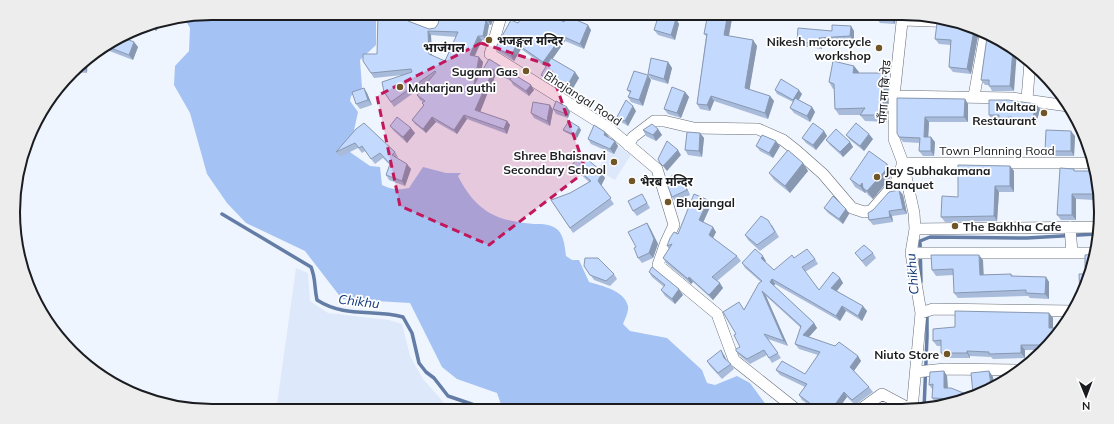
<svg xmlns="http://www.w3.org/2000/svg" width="1114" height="424" font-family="Mulish,'Noto Sans Devanagari',sans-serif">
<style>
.built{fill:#dde8fa}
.green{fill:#a4c2f3}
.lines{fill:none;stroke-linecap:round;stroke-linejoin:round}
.stream{stroke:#647da6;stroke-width:3.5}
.street-casing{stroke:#676d77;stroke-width:12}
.street{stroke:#fff;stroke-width:11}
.wall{fill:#a8bbda;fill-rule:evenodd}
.shaded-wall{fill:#8898b1}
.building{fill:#c3d9fd;stroke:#8898b1;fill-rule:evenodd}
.marked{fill:#c2185b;fill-opacity:0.2;stroke:#c2185b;stroke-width:3;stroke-dasharray:8 5;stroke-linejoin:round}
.poi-dot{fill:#705627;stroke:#fff;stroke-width:1.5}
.labels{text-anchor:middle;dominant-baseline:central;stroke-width:3.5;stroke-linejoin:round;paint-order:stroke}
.poi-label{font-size:12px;font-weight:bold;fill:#1a1c20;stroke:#fff;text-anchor:start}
.street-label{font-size:12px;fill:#1a1c20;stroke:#fff}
.neighbourhood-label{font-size:13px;font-weight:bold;fill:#1a1c20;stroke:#fff}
.water-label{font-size:13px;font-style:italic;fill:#12397c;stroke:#fff}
.rim{fill:none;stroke:#1a1c20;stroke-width:2}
</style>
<rect width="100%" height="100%" fill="#eff5fe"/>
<path class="built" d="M614 143 631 155 615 180 597 170Z
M296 268 308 273 310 301 328 313 389 320 402 324 410 356 423 379 447 406 474 410 276 411Z"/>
<path class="green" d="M212 13H318L325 15 336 13H376V45L360 60 362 88 351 96 350 101 358 112 353 135 347 150 370 166 380 167 382 185C393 190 398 190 409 188L423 167 446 173H461L458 176C476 211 495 221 534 224 543 224 551 224 558 230 564 236 565 248 566 256L572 260H579L589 282C602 286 624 290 628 306 629 311 625 319 623 324L630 331 667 338 702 370 707 383 715 385 737 376 750 383 770 410H503L497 393 457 379 442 367 410 303 342 299 305 251 246 223 227 203 207 174 190 113 174 85 175 66 189 51 190 28 184 18Z"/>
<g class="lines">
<path class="stream" d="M222 214 311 267C316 279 314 287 317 300 345 318 373 309 403 317L412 333 419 363 426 372 434 378 448 396 489 410
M921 282 920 241 930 237 1027 238 1096 234
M924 409 927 337V312"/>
<defs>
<path id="street" d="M407 13 414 19 434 27 437 13
M502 13 490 54 610 129 657 169 674 225 666 242 658 265 717 314 734 360 797 410
M903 13 894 96V139L903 163 914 213 915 229 911 253 921 313 912 409
M903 20 958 22
M894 96 1012 98 1068 106
M974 96 985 35
M1027 99 1030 62
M628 145 633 137 654 121H664L694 128 758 129 783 140 797 151 823 174 852 208 864 212 871 211 896 182 903 163H1092
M1070 227 1072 253
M915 229 1097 227
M911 253H1095
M921 313 933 309 1075 311
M916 372 945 369 1021 370
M861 409 882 394 910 409"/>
</defs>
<use href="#street" class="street-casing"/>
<use href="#street" class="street"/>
</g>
<path class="wall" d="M418 13H430L429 17Z
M496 13 491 25H489L486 41 482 40 475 56 483 62 480 75 489 59 531 85 534 90 529 96 513 85 511 81 496 73 491 88 490 87 480 112 507 121 510 125 507 134 467 119 457 134 436 122 426 133 415 124 412 120 424 105 422 103 423 102 420 100 417 95 426 84 394 107 384 92 403 75 374 78 363 61 377 54 408 21 429 29 435 28 438 24ZM431 35 456 37 445 61 432 56Z
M733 13 729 36 753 40 757 46 749 90 770 96 774 101 768 119 714 101 710 111 700 109 697 104 706 36 704 34Z
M788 13H806V20H791L788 15Z
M896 13 895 24 880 23 876 18Z
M676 19 679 24 675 40 658 35 654 30Z
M160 22 162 24 156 31 147 24Z
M564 22 591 30 584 49 565 41 552 59 575 72 579 78 569 95 545 80 541 75 546 67 521 49 514 61 499 52 496 47 518 23Z
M951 24 954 27 969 28 970 30H974L978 36 971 74 953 72 949 67 951 45 939 44 935 39Z
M851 26 854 31V41L823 43 822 49 800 46 797 41Z
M987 37 1014 91H992L989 85H985L981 80Z
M124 38 134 42 138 47 133 60 104 49Z
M81 62 87 73 73 72Z
M668 62 672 68 668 84 651 79 648 74Z
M854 66 859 73H884L889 80 887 122 865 121 860 115H839L835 109 834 89H833L829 82Z
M651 80 643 106 631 102 628 97 630 93 627 90Z
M364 88 367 93 372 105 360 109 356 104Z
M775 90 802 94 799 100 812 107 815 112 810 122 794 113 790 108 793 102 777 94Z
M685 92 689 97 681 118 668 114 664 109Z
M897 98 965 99 968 104V122H929L928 137 935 142 934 156H923L919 151 920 143 903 142 899 137Z
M1036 104 1040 109 1036 124H1015L1014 122 1003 123 1001 120H992L989 115Z
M550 105 553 110 550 126 534 118 531 113Z
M567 107 570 112 568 118 556 114 553 109Z
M636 111 628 126 621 122 617 117Z
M390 126 415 133 407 143 394 131Z
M579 127 581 130 577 138 565 132 563 130Z
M356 129 395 152 398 157 397 158 411 169 405 186 389 180 386 175 390 165 383 158 375 164 365 151 362 153 358 148 340 157 336 152Z
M658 129 662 135 656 141 646 136 643 130Z
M824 131 827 136 816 150 806 143 802 138Z
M605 132 608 137 618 146 614 154 591 144 588 139Z
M700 133 704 138 702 157 688 155 685 150Z
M846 135 873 139 864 151 850 140Z
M1075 136 1074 156H1048L1045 151Z
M826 140 850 142 853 147 843 157 830 145Z
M756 146H780L773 158 760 151Z
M803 163 808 171 790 193 774 180 769 173Z
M572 165 603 175 605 178 601 186 614 204 573 233 551 200 570 193 589 182 576 170Z
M1010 166 1014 171V192H999L997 221 945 222 941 217 958 197Z
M893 171 890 178 873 199 868 195 866 192 865 193 855 187 850 179Z
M1075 171H1094L1099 185 1097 219 1094 214V200L1076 199V220H1061L1057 215Z
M682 178 690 195 676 202 672 197Z
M899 190 903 195 907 214 892 216 893 222 873 225 869 220 873 210Z
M645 199 650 208 637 216 633 211Z
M711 205 703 222 716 232 713 238 737 256 741 261 717 281 723 288 713 300 693 282 691 284 666 263 663 258 669 249 667 246 678 234Z
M824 208 846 209 849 214 843 224 828 213Z
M647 223 650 228 658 244 653 258 642 263 638 258 636 247Z
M772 225 779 237 760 251 748 240 745 235Z
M855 253H873L876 258 866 267Z
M794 258 815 259 818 264 805 272 819 290 840 278 843 283 837 291 867 311 862 321 846 311 840 321 775 284 774 286 814 323 817 328 809 337 858 356 861 361 854 371 869 387 873 392 855 405 847 397 838 409 815 410 802 400 799 395 805 387 780 375 776 370 805 374 818 355 799 349 795 344 801 328 766 296 788 346 768 339 781 358 772 363 767 355 750 364 740 356 736 351 740 347 736 334 744 309 761 282 745 268 742 263 766 261 765 262 774 270Z
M983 260V275L1011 274 1013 276 1046 277 1049 282V299L1030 298 1028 296 958 298 954 293V275L936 276 932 270Z
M1094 264 1090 273H1089L1085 268Z
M584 266 614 274 617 279 610 286 594 280Z
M649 272 683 295 675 304 665 296 661 290 664 287 652 277Z
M1049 313 1053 318V328H1061L1043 350H1025V358L993 359 991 357 970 356V358H944L941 353V346H937L933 341 955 327Z
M724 355 726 360 731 364 734 369 722 379 710 366 707 361Z
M944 371 947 376 948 388 971 396 946 404 936 403 932 398 933 390 929 385Z
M989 371 993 377 994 383 990 391 975 395 973 393Z"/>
<path class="shaded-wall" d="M426 13H430L429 17Z
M491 13H496L491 25 488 21Z
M728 13H733L728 40 724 35Z
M803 13H806V20L803 15Z
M892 13H896L895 24 891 19Z
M676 19 679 24 675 40 671 35Z
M486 20 489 25 486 41 483 36Z
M155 22H160L162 24 156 31 153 26Z
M588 25 591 30 584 49 580 44Z
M851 26 854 31V41L850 36Z
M974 30 978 36 971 74 967 69Z
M428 31 431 35 432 59 429 54Z
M478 36 482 40 473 59 470 55Z
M562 36 565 41 547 67 543 62Z
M819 38 823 43 822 49 818 44Z
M753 40 757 46 749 93 745 88Z
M134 42 138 47 133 60 129 55Z
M517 44 521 49 514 61 511 56Z
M1013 49 1017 51 1014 91 1010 86Z
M479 57 483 62 478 90 474 85Z
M88 58 87 73 84 68V60Z
M668 62 672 68 668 84 664 79Z
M854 66 859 72 857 79 853 73Z
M492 69 496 73 491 88 488 83Z
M575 72 579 78 569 95 565 90Z
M884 73 889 80 887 122 882 115Z
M648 75 651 80 643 106 639 100Z
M487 83 490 87 479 115 475 110Z
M531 85 534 90 529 96 526 91Z
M364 88 367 93 372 105 368 100Z
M799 90 802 94 796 104 793 100Z
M685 92 689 97 681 118 677 113Z
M711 96 714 101 710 111 707 105Z
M770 96 774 101 768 119 765 113Z
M965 99 968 104V122L964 117Z
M1036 104 1040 109 1036 124 1033 118Z
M550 105 553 110 550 126 547 121Z
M633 106 636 111 628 126 625 121Z
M567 107 570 112 568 118 564 113Z
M812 107 815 112 810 122 807 116Z
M464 115 467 119 457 134 454 130Z
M432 117 436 122 426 133 423 129Z
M925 117 929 122 928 142 924 137Z
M507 121 510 125 507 134 504 129Z
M579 127 581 130 577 138 575 135Z
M411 128 415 133 407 143 403 137Z
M658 129 662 135 656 141 653 135Z
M824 131 827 136 816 150 813 145Z
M1071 131 1075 136 1074 156 1071 151Z
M605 132 609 137 607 140 604 135Z
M700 133 704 138 702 157 699 151Z
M869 134 873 139 864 151 860 146Z
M931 137 935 142 934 156 931 151Z
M615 141 618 146 614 154 610 149Z
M776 141 780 146 773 158 769 153Z
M850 142 853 147 843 157 840 152Z
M678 150 681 155 667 171 663 166Z
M803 163 808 171 790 193 785 186Z
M407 164 411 169 405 186 402 181Z
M887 164 893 171 890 178 873 199 867 191Z
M1010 166 1014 171V192L1010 186Z
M600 170 605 178 601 186 598 181Z
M679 173 682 178 690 195 687 190Z
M1095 174 1099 185 1098 199 1095 194Z
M862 183 863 188 866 192 865 193 860 186Z
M995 186 999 192 997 221 994 216Z
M899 190 903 195 907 214 903 209Z
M1072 194 1076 199V220L1072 215Z
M708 200 711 205 702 225 699 220Z
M846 209 849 214 843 224 839 219Z
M889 211 892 216 893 222 890 217Z
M647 223 650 228 658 244 653 258 649 253Z
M713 227 716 232 712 240 709 235Z
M979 255 983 260 984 280 980 275Z
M763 256 766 261 764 263 761 258Z
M689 277 693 282 691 284 688 279Z
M1046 277 1049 282V299L1045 294Z
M840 278 843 283 835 293 831 288Z
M772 279 775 284 773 287 770 282Z
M720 283 723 288 713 300 709 295Z
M679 289 683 295 675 304 672 299Z
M762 291 766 296 788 346 784 341Z
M842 306 846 311 840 321 836 316Z
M863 306 867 311 862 321 858 316Z
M1049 313 1053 318V333L1049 328Z
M814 323 817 328 806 340 803 335Z
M1021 345 1025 350V358L1021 353Z
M721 350 724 355 728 363 724 358Z
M967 351 970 356V358L967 353Z
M858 356 861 361 853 372 850 367Z
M944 371 947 376 948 393 944 388Z
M989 371 993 377 994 388 991 385Z
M844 392 847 397 838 409 831 410Z"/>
<path class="building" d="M378 13H400L408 21 429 29 435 28 438 24 440 13H491L488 21 486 20 483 36H478L470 55 479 57 474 85 489 59 531 85 526 91 510 80 511 78 492 69 488 83H487L475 110 507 121 504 129 464 115 454 130 432 117 423 129 412 120 424 105 422 103 425 101 417 95 436 72 435 71 391 102 384 92 382 82 412 72 411 69 371 73 363 61V54H377ZM428 31 458 32 445 61 429 54Z
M524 13H546L564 22 567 16 588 25 580 44 562 36 543 62 517 44 511 56 496 47 511 20 518 23Z
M708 13H728L724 35 753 40 745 88 770 96 765 113 711 96 707 105 697 104 707 34H704Z
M788 13H803V15H788Z
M876 13H892L891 19 876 18Z
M659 14 676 19 671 35 654 30Z
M155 22 153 26 149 23Z
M937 23 951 24V27L969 28V30H974L967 69 949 67 951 40 935 39Z
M832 25 851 26 850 36 819 38 818 44 797 41 798 28 832 31Z
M987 37 1013 49 1010 86H989V80H981Z
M124 38 134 42 129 55 108 47Z
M551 58 575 72 565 90 541 75Z
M651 58 668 62 664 79 648 74Z
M84 60V68H77L81 62Z
M833 61 854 66 853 73H884L882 115H860L865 108 835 109 834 84 829 82Z
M634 71 648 75 639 100 628 97 631 91 627 90Z
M781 79 799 90 793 100 775 90Z
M672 87 685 92 677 113 664 109Z
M364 88 368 100 356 104 352 92Z
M795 98 812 107 807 116 790 108Z
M897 98 965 99 964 117H925L924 137H931V151H919L920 138 899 137 897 133Z
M626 100 633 106 625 121 617 117Z
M989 100H1008L1036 104 1033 118 1012 119V117L999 118V115H989Z
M556 101 567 107 564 113 553 109Z
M533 102 550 105 547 121 531 113Z
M397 117 411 128 403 137 390 126Z
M569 121 579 127 575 135 563 130Z
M364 123 395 152 392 155 407 164 402 181 386 175 390 164 380 153 371 159 362 146 359 148 355 143 336 152 356 129Z
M813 123 824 131 813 145 802 138Z
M856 123 869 134 860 146 846 135Z
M652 124 658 129 653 135 643 130Z
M594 125 605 132 604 135 615 141 610 149 588 139Z
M836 129 850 142 840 152 826 140Z
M1046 130 1071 131V151H1045Z
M687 132 700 133 699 151 685 150Z
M762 135 776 141 769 153 756 146Z
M667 141 678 150 663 166 660 163 658 159Z
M788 150 803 163 785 186 769 173Z
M869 151 887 164 885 171 867 191 863 188 862 183 860 186 850 179Z
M581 154 600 170 602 173 598 181 611 198 570 228 551 200 570 193 591 181 572 165Z
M958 165 1010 166V186H995L994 216 941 217 942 196 958 197Z
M1060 168 1074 169V171H1094L1095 174V194H1072V215H1057Z
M679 173 687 190 672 197 665 179Z
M899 190 903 209 889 211 890 217 869 220 868 213 873 210 889 192Z
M642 194 647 203 633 211 628 201Z
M694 194 708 200 699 220 713 227 709 235 737 256 712 277 720 283 709 295 689 277 688 279 663 258 672 244 667 246 670 238 674 232 678 234Z
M833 196 846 209 839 219 824 208Z
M1094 197H1099L1097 216 1094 214Z
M761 216 768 220 775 232 757 245 745 235Z
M647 223 654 239 649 253 638 258 634 248 636 247 628 232Z
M864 245 873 253 862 261 855 253Z
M755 249 763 256 761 258 774 270 792 255 794 258 807 249 815 259 802 267 819 290 833 272 840 278 831 288 863 306 858 316 842 306 836 316 772 279 770 282 814 323 803 335 835 346 839 342 858 356 850 367 869 387 852 400 844 392 831 410H819L799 395 807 384 776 370 782 361 805 374 820 352 795 344 801 326 762 291 784 341 764 334 778 353 769 358 764 350 747 359 736 351V349L740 347 734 335 736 334 723 312 739 302 744 310 759 283 762 281 742 263Z
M1095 254 1094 264 1093 268H1085V255Z
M931 255H979L980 275 1011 274V276L1046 277 1045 294 1026 293V290L954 293 953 269 932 270Z
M585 258H598L614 274 606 281 590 275 584 266Z
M652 267 679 289 672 299 661 290 665 285 649 272Z
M1079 274H1090L1080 298Z
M955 311 1049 313V328H1061L1047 345H1021V353L989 354V352L967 351V353H941V340L933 341V329L955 327Z
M721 350 724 358 731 364 718 373 707 361Z
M944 371V388H951L971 396 954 402 955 399 932 398 933 384 929 385 930 372Z
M989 371 991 385 1013 372 1015 374 990 391 984 392 973 393 971 373Z
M894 407 905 409H894Z"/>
<path class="marked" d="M481 43 549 65 586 171 489 245 400 206 377 96Z"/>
<g class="poi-dot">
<circle cx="489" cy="40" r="4"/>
<circle cx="879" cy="48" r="4"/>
<circle cx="526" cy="71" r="4"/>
<circle cx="400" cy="87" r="4"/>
<circle cx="1044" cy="113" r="4"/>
<circle cx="614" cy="162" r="4"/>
<circle cx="877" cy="177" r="4"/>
<circle cx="632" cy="181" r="4"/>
<circle cx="668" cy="202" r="4"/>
<circle cx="955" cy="226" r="4"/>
<circle cx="947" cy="354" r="4"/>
</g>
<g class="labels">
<g class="poi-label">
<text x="497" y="40">भजङ्गल मन्दिर</text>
<text x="871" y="41" text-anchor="end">Nikesh motorcycle<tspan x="871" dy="14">workshop</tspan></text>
<text x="518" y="71" text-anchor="end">Sugam Gas</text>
<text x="408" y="87">Maharjan guthi</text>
<text x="1036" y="106" text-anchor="end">Maltaa<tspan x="1036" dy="14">Restaurant</tspan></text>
<text x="606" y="155" text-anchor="end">Shree Bhaisnavi<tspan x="606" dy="14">Secondary School</tspan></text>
<text x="885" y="170">Jay Subhakamana<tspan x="885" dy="14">Banquet</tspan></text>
<text x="640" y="181">भैरब मन्दिर</text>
<text x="676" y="202">Bhajangal</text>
<text x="963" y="226">The Bakhha Cafe</text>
<text x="939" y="354" text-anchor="end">Niuto Store</text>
</g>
<g class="street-label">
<text transform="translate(884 92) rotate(-86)">पाँगा मा बि रोड</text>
<text transform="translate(583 98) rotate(33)">Bhajangal Road</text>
<text x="997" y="150">Town Planning Road</text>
</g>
<g class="neighbourhood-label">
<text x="444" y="47">भाजंगल</text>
</g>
<g class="water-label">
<text transform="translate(912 274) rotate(-95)">Chikhu</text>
<text transform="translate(359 301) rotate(7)">Chikhu</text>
</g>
</g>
<path d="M0 0H1114V424H0ZM212 20H902A192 192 0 0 1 1094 212V212A192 192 0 0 1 902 404H212A192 192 0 0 1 20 212V212A192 192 0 0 1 212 20Z" fill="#ededed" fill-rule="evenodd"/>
<path class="rim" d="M212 20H902A192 192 0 0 1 1094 212V212A192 192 0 0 1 902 404H212A192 192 0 0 1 20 212V212A192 192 0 0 1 212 20Z"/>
<g transform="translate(1086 396) rotate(179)" stroke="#ffffff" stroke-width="3" paint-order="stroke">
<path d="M0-3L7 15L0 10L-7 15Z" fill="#1a1c20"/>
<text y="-6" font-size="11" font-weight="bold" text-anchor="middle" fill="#1a1c20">N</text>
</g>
</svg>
